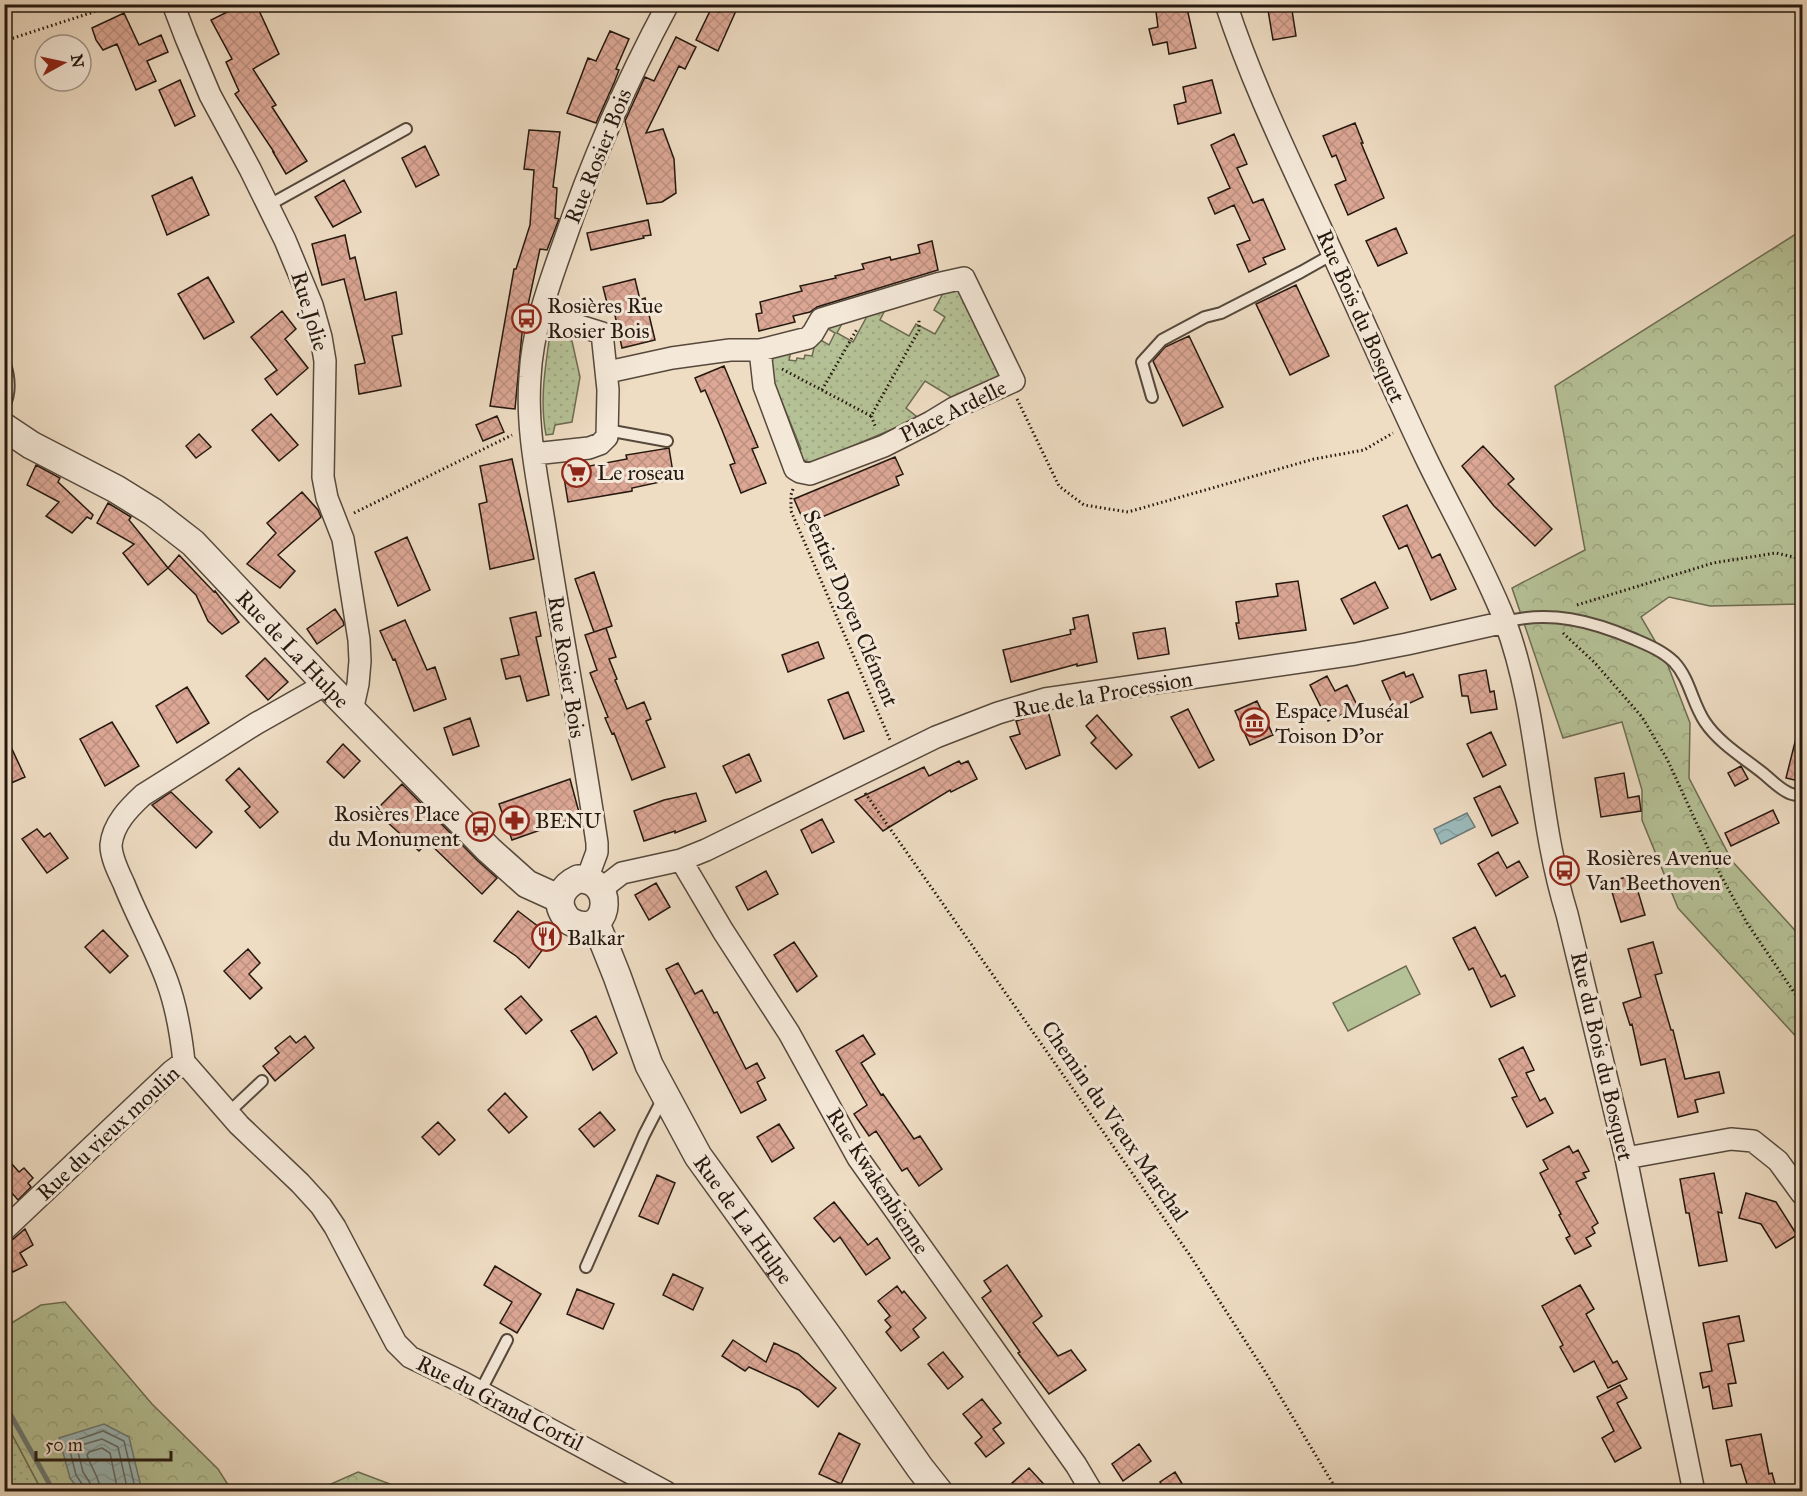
<svg xmlns="http://www.w3.org/2000/svg" width="1807" height="1496" font-family="'IM FELL Great Primer',serif">
<style>
.grass{fill:url(#grass-dots);stroke:#6c6c52;stroke-width:1.5}
.forest{fill:url(#forest-crowns);stroke:#6c6c52;stroke-width:1.5}
.garden{fill:#b5c196;stroke:#6c6c52;stroke-width:1.5}
.water{fill:url(#water-waves);stroke:#6b7976;stroke-width:1.5}
.lines{fill:none;stroke-linecap:round;stroke-linejoin:round}
.shore{stroke:#606965;stroke-width:1.5}
.stream{stroke:#6b7976;stroke-width:5}
.building{fill:url(#building-cross-hatch);stroke:#24180f;stroke-width:1.5}
.service-casing{stroke:#56493c;stroke-width:14}
.minor-casing{stroke:#56493c;stroke-width:24}
.tertiary-casing{stroke:#56493c;stroke-width:30}
.path{stroke:#24180f;stroke-width:3;stroke-dasharray:1.5 3;stroke-linecap:butt}
.service{stroke:#f4e8d8;stroke-width:10}
.minor{stroke:#f4e8d8;stroke-width:21}
.tertiary{stroke:#f4e8d8;stroke-width:27}
.labels{text-anchor:middle;dominant-baseline:central;stroke-width:6;stroke-linejoin:round;paint-order:stroke}
.street-label{font-size:22px;fill:#24180f;stroke:#f4e8d8}
.poi-label{font-size:22px;fill:#24180f;stroke:#f4e8d8;text-anchor:start}
</style>
<defs>
<pattern id="grass-dots" width="8" height="8" patternUnits="userSpaceOnUse" patternTransform="scale(1.5)"><rect width="8" height="8" fill="#b5c196"/><path d="M2 2h.1M6 6h.1" fill="none" stroke="#9ca580" stroke-width="1.8" stroke-linecap="round"/></pattern>
<pattern id="forest-crowns" width="20" height="18" patternUnits="userSpaceOnUse" patternTransform="scale(1.5)"><rect width="20" height="18" fill="#b5c196"/><path d="M2 6a3 3 0 1 1 6 0M12 15a3 3 0 1 1 6 0" fill="none" stroke="#9ca580"/></pattern>
<pattern id="water-waves" width="16" height="10" patternUnits="userSpaceOnUse" patternTransform="scale(1.5)"><rect width="16" height="10" fill="#9bbabb"/><path d="M0 5q4-4 8 0t8 0" fill="none" stroke="#859fa0"/></pattern>
<pattern id="building-cross-hatch" width="8" height="8" patternUnits="userSpaceOnUse" patternTransform="scale(1.5)"><rect width="8" height="8" fill="#dca795"/><path d="M0 0l8 8M0 8l8-8" fill="none" stroke="#bd8f7f"/></pattern>
</defs>
<rect width="100%" height="100%" fill="#eedcc3"/>
<filter id="stains"><feTurbulence type="fractalNoise" baseFrequency=".00333" numOctaves="4"/><feColorMatrix values="0 0 0 0 .2 0 0 0 0 .09 0 0 0 0 .02 0 0 0 .5 -.17"/></filter>
<radialGradient id="worn" r=".72"><stop offset=".6" stop-color="#630" stop-opacity="0"/><stop offset="1" stop-color="#630" stop-opacity=".3"/></radialGradient>
<path class="grass" d="M961 286 1007 378 956 400 925 381 906 408 916 416 914 420 815 462C805 463 802 459 796 452L801 449 769 370 776 351 792 347 789 360 796 361 797 358 804 359 805 355 812 356 816 340 819 339 829 345 835 333 825 327 843 322 837 333 853 342 871 309 886 308 880 320 909 336 916 324 935 334 945 317 934 310 946 288Z
M551 327 559 328 560 338 572 341 580 377 572 422 555 425 553 434 546 435C539 399 546 363 551 327Z
M5 1421 42 1491H5Z"/>
<path class="forest" d="M1802 205V604L1710 606 1669 597 1641 617 1665 658 1690 723 1689 778 1732 861 1802 938V1043L1678 908 1642 820V790L1622 722 1563 738 1512 588 1585 550 1555 386 1796 234Z
M65 1302 152 1404 218 1469 232 1491H142L137 1474 70 1478 80 1491H42L5 1421V1327L41 1305Z
M358 1472 390 1484 391 1491H321L324 1487Z"/>
<path class="garden" d="M1406 966 1420 994 1348 1031 1333 1003Z"/>
<path class="water" d="M1467 813 1475 827 1441 844 1434 829Z
M104 1424 129 1437 142 1491H80L70 1478 59 1438Z"/>
<g class="lines">
<path class="shore" d="M84 1492V1487L76 1475 68 1443 103 1431 124 1441 136 1492
M92 1492 90 1483 83 1472 77 1448 78 1446 102 1439 118 1447 128 1492
M101 1492C100 1478 91 1468 87 1455L89 1452 102 1448 110 1453 118 1492"/>
<path class="stream" d="M4 1403 54 1492"/>
</g>
<path class="building" d="M243 4H256L279 54 253 69 276 105 272 107 307 161 286 174 273 152H274L235 94 239 91 226 62 232 59 211 20Z
M723 4H739L718 51 696 40 711 9 719 12Z
M1155 4H1186L1196 48 1169 54 1167 42 1153 45 1149 29 1158 27Z
M1267 4H1291L1296 36 1273 40Z
M124 13 139 45 161 35 168 52 147 61 156 81 136 90 117 44 103 50 96 40 92 28Z
M610 31 629 39 616 69 619 70 614 83 596 123 567 113 588 58 596 61Z
M676 37 696 47 685 69 679 66 646 133 663 129 674 159 676 193 662 202 647 204 625 121 645 77 654 81Z
M180 80 195 116 175 126 159 90Z
M1212 80 1221 113 1178 124 1174 105 1186 102 1183 87Z
M1355 123 1363 143H1361L1384 198 1348 215 1335 185 1346 180 1336 155 1332 157 1323 136Z
M529 130 560 132 553 187 557 188 555 218 559 219 547 250 540 249 522 333 515 409 490 406 514 269H516L530 225 534 170 524 169Z
M1234 134 1247 164 1237 168 1253 203 1263 199 1285 249 1263 258 1266 264 1249 272 1237 245 1250 240 1234 205 1215 214 1208 198 1230 188 1211 145Z
M425 146 439 175 416 187 402 158Z
M192 177 209 215 167 235 152 196Z
M344 180 361 212 333 227 315 197Z
M648 220 651 235 643 236 644 238 591 250 587 233Z
M1396 228 1407 253 1378 266 1366 241Z
M345 235 350 259 355 257 365 300 396 292 402 334 392 336 401 386 359 394 355 365 365 363 344 279 322 285 312 244Z
M932 241 938 270 817 307 810 312 793 316 795 322 759 331 756 314 762 313 760 302 802 291 800 286 836 278 835 276 864 269 862 264 890 257 891 260 920 253 918 245Z
M208 277 234 322 204 339 178 294Z
M635 279 640 300 645 298 655 340 622 348 613 306 608 307 603 287Z
M1296 285 1329 356 1290 375 1256 304Z
M282 311 296 329 285 339 308 368 277 395 265 379 277 370 251 337Z
M1189 336 1223 407 1183 426 1153 361 1165 347Z
M724 366 758 447 752 449 766 483 741 493 730 465 735 463 722 430 705 390 701 392 695 378Z
M271 414 298 445 279 461 252 430Z
M497 416 504 432 483 441 476 425Z
M199 434 211 447 196 458 186 446Z
M1483 446 1514 479 1508 484 1552 529 1535 546 1494 506 1462 466Z
M669 448 674 479 632 488V491L568 502 563 471 627 459 626 455Z
M895 457 903 474 896 477 899 485 805 524 794 499Z
M512 459 534 559 490 569 479 504 487 502 480 466Z
M36 465 60 478 58 482 93 515 91 519 87 517 72 533 46 516 59 502 27 485Z
M302 492 318 510 321 517 278 555 295 571 280 588 247 564 276 533 267 523Z
M108 503 131 517 129 520 168 568 148 585 123 553 134 544 97 523Z
M1407 505 1432 558 1440 554 1456 589 1431 600 1407 545 1399 549 1383 516Z
M407 537 430 590 398 606 375 552Z
M179 555 214 592 215 591 239 622 222 634 208 621 196 595 168 568Z
M594 572 612 626 594 632 575 579Z
M1298 581 1306 630 1239 639 1236 623H1239L1236 602 1278 596 1276 584Z
M1375 582 1388 608 1354 624 1341 599Z
M335 609 343 621 344 625 317 644 307 629Z
M536 612 541 636 536 637 549 695 527 701 520 676 506 679 501 659 519 655 510 618Z
M1088 615 1097 662 1077 666V664L1011 682 1003 650 1071 634 1070 630 1075 629 1073 618Z
M405 620 427 670 435 667 446 699 414 711 395 659 393 660 380 631Z
M606 628 616 657 609 659 617 679 615 680 627 709 644 702 651 719 646 721 665 767 632 780 614 733 612 734 605 718 608 717 590 673 597 670 585 635Z
M1165 628 1169 654 1138 659 1133 633Z
M818 642 824 658 788 672 782 655Z
M265 658 288 682 268 700 246 676Z
M1486 670 1490 692 1494 691 1497 709 1471 713 1468 696H1462L1459 675Z
M1404 672 1406 677 1413 674 1423 697 1395 710 1382 681Z
M1327 676 1335 691 1347 685 1358 707 1328 721 1310 685Z
M187 687 209 723 177 743 156 706Z
M848 692 864 731 844 739 828 700Z
M1257 701 1273 735 1250 745 1235 711Z
M1188 709 1214 760 1199 768 1171 717Z
M1048 711 1060 755 1026 769 1010 737 1020 734 1016 721Z
M1097 715 1132 755 1116 769 1091 743 1096 738 1086 726Z
M470 718 479 746 453 755 444 728Z
M112 722 139 766 105 786 80 739Z
M4 732 25 777 4 786Z
M1491 732 1506 765 1483 777 1467 744Z
M1797 734 1803 735V782L1786 778Z
M343 744 360 761 344 778 327 762Z
M749 754 761 781 736 793 723 766Z
M959 761 961 764 968 761 977 779 951 792 950 790 883 831 855 800 924 767 929 776Z
M1741 766 1748 779 1735 786 1728 773Z
M239 768 278 812 260 828 245 811 250 807 226 780Z
M1624 773 1628 798 1639 796 1641 811 1601 817 1595 778Z
M570 779 580 816 512 840 499 804Z
M402 784 478 861 497 878 482 894 428 842 419 851 375 811Z
M1500 786 1518 823 1492 836 1474 798Z
M171 792 212 832 196 848 152 805Z
M696 793 706 821 675 833V831L644 841 634 811 664 800Z
M1773 810 1779 823 1731 846 1725 833Z
M822 819 834 842 812 853 801 830Z
M37 829 44 837 50 833 68 858 47 873 22 839Z
M1498 852 1507 868 1519 861 1528 877 1496 896 1478 864Z
M766 871 778 894 748 910 736 887Z
M1633 875 1645 915 1621 922 1609 882Z
M656 883 670 907 649 920 635 895Z
M518 911 552 937 529 968 516 956 494 941Z
M1475 927 1501 977 1505 975 1515 996 1491 1007 1473 968 1469 970 1453 938Z
M103 930 128 956 110 973 85 947Z
M794 942 817 976 797 992 774 955Z
M1653 942 1662 973 1655 975 1671 1030H1673L1685 1079 1719 1072 1724 1093 1695 1100 1698 1112 1678 1117 1665 1059 1641 1065 1632 1024 1630 1025 1623 1003 1641 997 1628 949Z
M248 949 260 963 249 974 262 988 250 999 224 971Z
M678 963 695 994 702 990 714 1013 717 1012 746 1069 757 1063 765 1078 757 1082 766 1100 741 1113 666 969Z
M521 996 542 1020 526 1034 505 1009Z
M596 1016 617 1053 593 1070 583 1049 571 1031Z
M863 1035 875 1054 861 1063 881 1095 883 1094 914 1139 920 1136 942 1169 919 1186 907 1168 902 1171 876 1131 869 1136 854 1114 867 1105 836 1051Z
M290 1036 296 1043 305 1036 314 1048 275 1081 263 1066 279 1053 275 1048Z
M1523 1047 1534 1070 1526 1073 1540 1101 1545 1098 1553 1113 1527 1127 1512 1098 1517 1096 1499 1059Z
M505 1093 527 1117 509 1133 488 1110Z
M600 1112 615 1130 594 1147 579 1129Z
M438 1122 455 1140 439 1155 422 1137Z
M779 1124 794 1148 772 1162 757 1137Z
M1569 1146 1573 1153 1578 1150 1589 1171 1583 1173 1586 1178 1576 1182 1598 1223 1592 1227 1595 1233 1586 1238 1591 1246 1575 1254 1566 1238 1570 1236 1559 1215 1561 1214 1540 1173 1548 1169 1543 1160Z
M4 1155 19 1172 24 1168 33 1178 28 1183 31 1187 18 1200 4 1184Z
M1714 1173 1722 1213 1718 1212 1727 1261 1699 1266 1689 1213H1686L1680 1179Z
M657 1175 675 1183 658 1224 639 1216Z
M1746 1193 1776 1202 1797 1235 1776 1248 1761 1224 1739 1218Z
M834 1202 868 1245 877 1238 890 1258 866 1275 840 1237 834 1242 814 1218Z
M25 1229 33 1245 20 1253 27 1265 13 1272 4 1257V1242L12 1240Z
M1007 1265 1042 1316 1033 1323 1058 1356 1071 1350 1086 1370 1049 1394 1018 1353 1020 1352 982 1298 991 1291 984 1281Z
M495 1266 541 1294 517 1333 500 1323 512 1302 484 1285Z
M673 1274 703 1288 693 1310 663 1295Z
M1580 1285 1594 1309 1586 1314 1613 1363 1617 1361 1627 1379 1608 1388 1594 1361 1574 1372 1560 1347 1563 1345 1542 1306Z
M897 1286 902 1293 904 1291 926 1318 913 1329 919 1337 901 1351 886 1332 891 1327 885 1320 890 1316 878 1301Z
M577 1289 614 1304 603 1329 567 1314Z
M1739 1316 1744 1341 1728 1344 1736 1383 1728 1384 1732 1406 1713 1409 1709 1386 1703 1388 1700 1373 1712 1371 1703 1323Z
M733 1340 766 1362 774 1343 798 1354 836 1388 818 1407 799 1390 749 1367 745 1371 722 1356Z
M943 1352 963 1377 948 1389 928 1364Z
M1620 1385 1627 1398 1617 1403 1641 1448 1615 1462 1602 1438 1614 1431 1597 1397Z
M982 1399 1001 1423 993 1429 1004 1443 986 1457 975 1443 982 1437 963 1414Z
M839 1433 860 1444 841 1484 819 1474Z
M1761 1434 1769 1474 1772 1473 1777 1491H1749L1741 1464 1731 1466 1726 1440Z
M1139 1444 1151 1461 1123 1481 1112 1464Z
M1029 1468 1050 1491H1020L1012 1483Z
M1175 1472 1184 1487 1175 1491H1166L1160 1482Z"/>
<g class="lines">
<defs>
<path id="service" d="M269 205 406 129
M4 361C9 375 11 392 4 406
M1152 397 1142 362 1162 340 1205 317 1221 313 1301 272 1333 254
M607 430 667 441
M1505 622C1550 610 1592 621 1634 639 1648 645 1663 651 1674 662 1690 679 1692 703 1705 722 1719 743 1744 758 1764 774 1771 780 1780 789 1789 793 1793 795 1798 795 1802 796
M228 1113 262 1081
M586 1267 644 1135 663 1098
M480 1392 507 1340"/>
<path id="minor" d="M173 4 186 38 210 95 250 169 285 240 312 305 321 337 325 361 323 477 327 498 343 539 359 640 360 661 358 684 352 711
M1226 4C1253 87 1292 165 1328 244 1361 315 1392 387 1426 458 1452 512 1483 565 1505 621 1540 715 1537 818 1567 914L1626 1158 1694 1492
M608 372 672 358 730 350H760L808 338 813 333 821 319 937 284 964 278 1014 381 954 408 931 422 884 446 810 474 800 472 795 469 764 386 760 350
M534 454 589 448 600 444 607 437 608 390 602 333 541 314
M681 860 723 931 789 1033 858 1158 1076 1465 1092 1492
M587 879 597 852V843C582 740 562 637 546 534 538 482 526 430 530 377 532 332 548 287 563 245 591 162 626 82 668 4
M600 890 622 873 681 860 706 850 936 737 998 713 1045 699 1355 654 1407 644 1505 622
M184 1062 239 1125 300 1183 321 1206 335 1227 396 1343 410 1357 462 1382 666 1492
M184 1062C181 1034 177 1008 167 981 155 948 137 917 124 884 119 873 111 858 111 845 113 824 129 808 143 795L257 723 326 684
M1626 1158 1731 1139 1753 1141 1778 1161 1802 1194
M4 1230 172 1071 184 1062"/>
<g id="tertiary">
<path id="s1" d="M4 427 31 445 116 489 153 512 193 543 326 684 489 850 527 884 560 899"/>
<path d="M578 879C615 878 610 932 580 925 574 924 568 921 565 916 554 900 563 886 578 879Z"/>
<path id="s2" d="M594 924 599 931 617 976 649 1065 698 1156 830 1339 920 1468 939 1492"/>
</g>
</defs>
<use href="#service" class="service-casing"/>
<use href="#minor" class="minor-casing"/>
<use href="#tertiary" class="tertiary-casing"/>
<path class="path" d="M4 41 118 4
M782 369 871 416 919 330V320
M822 390 857 329
M1017 399 1059 486 1084 505 1128 512 1314 459 1364 450 1393 433
M871 416 876 428
M793 489 791 495V511L890 740
M354 513 512 435
M1577 605 1713 563 1776 553 1802 559
M1563 633 1595 663 1642 717 1667 759 1720 874 1747 923 1802 1004
M865 793 1189 1254 1266 1373 1338 1492
M1663 1492 1674 1485"/>
<use href="#service" class="service"/>
<use href="#minor" class="minor"/>
<use href="#tertiary" class="tertiary"/>
</g>
<defs>
<symbol id="bus-ring" viewBox="-11 -11 22 22"><circle r="9.5" fill="#f4e8d8" stroke="#8f2418" stroke-width="1.5"/><path d="M-5-6H5V4H4V6H2V4H-2V6H-4V4H-5ZM-3.5-4V0h7V-4ZM-3.5 1.2v1.5H-2V1.2ZM2 1.2v1.5H3.5V1.2Z" fill="#8f2418"/></symbol>
<symbol id="supermarket-ring" viewBox="-11 -11 22 22"><circle r="9.5" fill="#f4e8d8" stroke="#8f2418" stroke-width="1.5"/><path d="M-6-5.5h2.5l.6 2H6L4.5 2H-2.5L-4.4-4H-6ZM-1.5 3.2a1.3 1.3 0 1 0 .1 0ZM3 3.2a1.3 1.3 0 1 0 .1 0Z" fill="#8f2418"/></symbol>
<symbol id="museum-ring" viewBox="-11 -11 22 22"><circle r="9.5" fill="#f4e8d8" stroke="#8f2418" stroke-width="1.5"/><path d="M0-6L6-3V-2H-6V-3ZM-5-1h2V3h-2ZM-1-1h2V3h-2ZM3-1h2V3H3ZM-6 4H6V6H-6Z" fill="#8f2418"/></symbol>
<symbol id="pharmacy-ring" viewBox="-11 -11 22 22"><circle r="9.5" fill="#f4e8d8" stroke="#8f2418" stroke-width="1.5"/><path d="M-2-6h4v4h4v4h-4v4h-4v-4h-4v-4h4Z" fill="#8f2418"/></symbol>
<symbol id="restaurant-ring" viewBox="-11 -11 22 22"><circle r="9.5" fill="#f4e8d8" stroke="#8f2418" stroke-width="1.5"/><path d="M-5-6h1v4h1v-4h1v4h1v-4h1v5L-1.5 .5V6h-2V.5L-5-1ZM5-6V6H3V1.5H1.5Q1.5-4 5-6Z" fill="#8f2418"/></symbol>
</defs>
<g fill-rule="evenodd">
<use href="#bus-ring" x="510" y="302" width="33" height="33"/>
<use href="#supermarket-ring" x="560" y="456" width="33" height="33"/>
<use href="#museum-ring" x="1238" y="706" width="33" height="33"/>
<use href="#pharmacy-ring" x="498" y="804" width="33" height="33"/>
<use href="#bus-ring" x="464" y="810" width="33" height="33"/>
<use href="#bus-ring" x="1548" y="854" width="33" height="33"/>
<use href="#restaurant-ring" x="530" y="920" width="33" height="33"/>
</g>
<g class="labels">
<g class="street-label">
<text transform="translate(598 156) rotate(-68)">Rue Rosier Bois</text>
<text transform="translate(310 311) rotate(73)">Rue Jolie</text>
<text transform="translate(1361 316) rotate(66)">Rue Bois du Bosquet</text>
<text transform="translate(953 411) rotate(-26)">Place Ardelle</text>
<text transform="translate(851 608) rotate(67)">Sentier Doyen Clément</text>
<text stroke="none"><textPath href="#s1" startOffset="368">Rue de La Hulpe</textPath></text>
<text transform="translate(567 667) rotate(81)">Rue Rosier Bois</text>
<text transform="translate(1103 694) rotate(-10)">Rue de la Procession</text>
<text transform="translate(1602 1056) rotate(77)">Rue du Bois du Bosquet</text>
<text transform="translate(1115 1121) rotate(55)">Chemin du Vieux Marchal</text>
<text transform="translate(108 1133) rotate(-43)">Rue du vieux moulin</text>
<text transform="translate(878 1181) rotate(57)">Rue Kwakenbienne</text>
<text stroke="none"><textPath href="#s2" startOffset="333">Rue de La Hulpe</textPath></text>
<text transform="translate(500 1403) rotate(27)">Rue du Grand Cortil</text>
</g>
<g class="poi-label">
<text x="547" y="305">Rosières Rue<tspan x="547" dy="25">Rosier Bois</tspan></text>
<text x="597" y="472">Le roseau</text>
<text x="1275" y="710">Espace Muséal<tspan x="1275" dy="25">Toison D'or</tspan></text>
<text x="460" y="813" text-anchor="end">Rosières Place<tspan x="460" dy="25">du Monument</tspan></text>
<text x="535" y="820">BENU</text>
<text x="1586" y="857">Rosières Avenue<tspan x="1586" dy="25">Van Beethoven</tspan></text>
<text x="567" y="937">Balkar</text>
</g>
</g>
<rect width="1807" height="1496" fill="none" stroke="#eedcc3" stroke-width="24"/>
<rect x="6" y="6" width="1795" height="1484" fill="none" stroke="#24180f" stroke-width="3"/>
<rect x="12" y="12" width="1783" height="1472" fill="none" stroke="#24180f" stroke-width="1.5"/>
<g transform="translate(63 63) rotate(82)"><circle r="28" fill="#f4e8d8" stroke="#a19588" stroke-width="1.5"/>
<path d="M0-4.5L10 22L0 15L-10 22Z" fill="#8f2418"/>
<text y="-9" font-size="16" font-weight="bold" text-anchor="middle" fill="#24180f">N</text>
</g>
<path d="M36 1451v9h135v-9" fill="none" stroke="#24180f" stroke-width="3"/>
<text x="45" y="1451" font-size="18" fill="#24180f" stroke="#f4e8d8" stroke-width="4.5" paint-order="stroke">50 m</text>
<rect width="100%" height="100%" filter="url(#stains)"/>
<rect width="100%" height="100%" fill="url(#worn)"/>
</svg>
